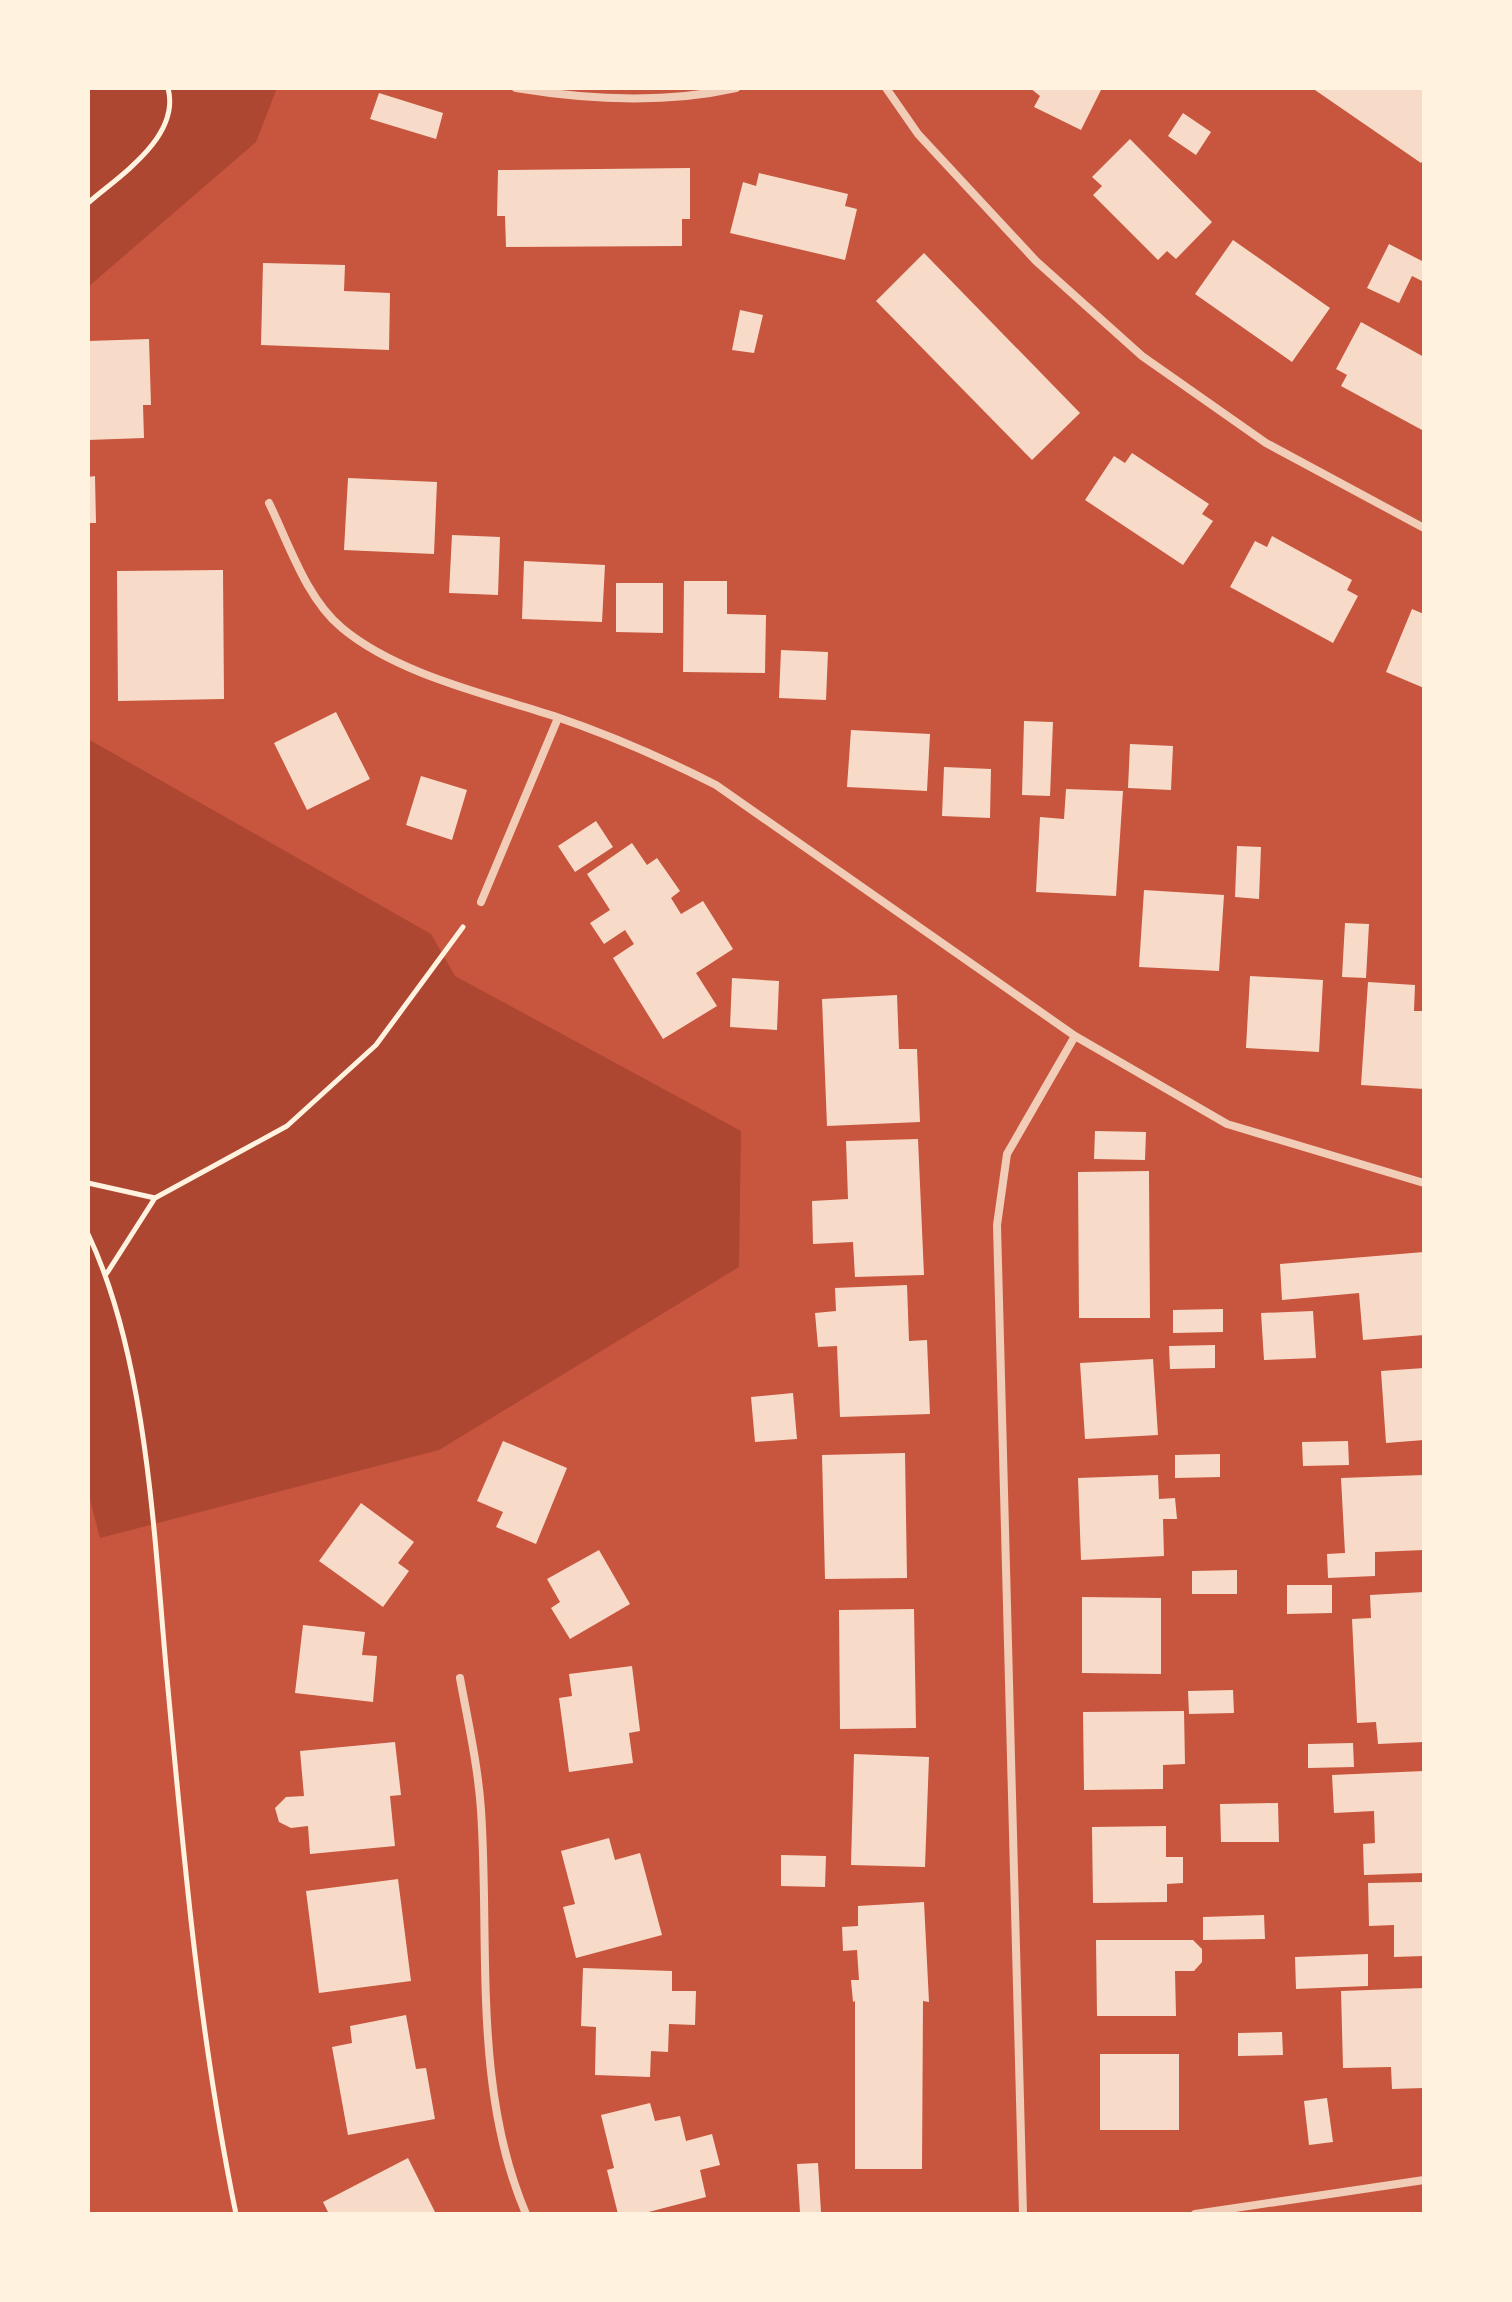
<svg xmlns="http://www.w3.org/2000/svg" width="1512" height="2302" font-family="Spectral,serif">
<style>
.green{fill:#ae4732}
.building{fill:#f7dbc8}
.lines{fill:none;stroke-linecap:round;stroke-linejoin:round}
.path{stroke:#fff3e0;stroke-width:5}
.minor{stroke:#f1ccb7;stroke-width:8}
</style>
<rect width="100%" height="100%" fill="#c8553d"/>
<path class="green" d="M88 88H277L256 142 88 287Z
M88 739 431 934 455 976 741 1131 739 1267 439 1450 100 1538 88 1492Z"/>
<path class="building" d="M1030 88H1102L1081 130 1034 107 1040 96Z
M1312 88H1424V159L1421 163Z
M379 93 443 113 436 139 370 119Z
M1183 113 1211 132 1196 155 1168 136Z
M1130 139 1212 222 1176 259 1167 251 1158 260 1093 195 1102 186 1092 177Z
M690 168V219H682V246L506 247 505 216H497L498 170Z
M759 173 848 194 845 206 857 209 845 260 730 233 743 182 756 186Z
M1233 240 1330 308 1292 362 1195 294Z
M1389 244 1424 262V282L1412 276 1399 303 1367 288Z
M924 253 1080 413 1032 460 876 301Z
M263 263 345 265 344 291 390 293 389 350 261 345Z
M740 310 763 315 754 353 732 350Z
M1361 322 1424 357 1422 430 1341 386 1347 375 1336 369Z
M149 339 151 405H143L144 438 88 440V341Z
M1132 453 1209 504 1202 514 1213 521 1183 565 1085 500 1114 456 1125 463Z
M95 476 96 523H88V477Z
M348 478 437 482 434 554 344 550Z
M452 535 500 537 498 595 449 593Z
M1272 536 1352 580 1347 590 1358 596 1333 643 1230 587 1255 541 1267 547Z
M524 561 605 565 602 622 522 619Z
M223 570 224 699 118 701 117 571Z
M684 581H727V614L766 615 765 673 683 672Z
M616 583H663V633L616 632Z
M1412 609 1424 614V688L1386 672Z
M781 650 828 652 826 700 779 698Z
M336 712 370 779 307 810 274 743Z
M1024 721 1053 722 1050 796 1022 795Z
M851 730 930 734 927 791 847 787Z
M1130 744 1173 746 1171 790 1128 788Z
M944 767 991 769 990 818 942 816Z
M421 776 467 790 452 840 406 825Z
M1066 789 1123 791 1116 896 1036 892 1040 817 1064 819Z
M596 821 613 847 575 872 558 846Z
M632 843 647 865 657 858 680 891 671 898 681 914 703 901 733 949 696 973 717 1006 663 1039 613 958 634 944 625 930 604 944 590 923 610 910 587 874Z
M1237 846 1261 847 1259 899 1235 897Z
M1144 890 1224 895 1219 971 1139 967Z
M1345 923 1369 924 1366 978 1342 977Z
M1250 976 1323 980 1319 1052 1246 1048Z
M732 978 779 981 777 1030 730 1027Z
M1368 982 1415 985 1414 1011H1424V1089L1361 1085Z
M897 995 899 1049H917L920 1122 827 1126 822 999Z
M1095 1131 1146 1132 1145 1160 1094 1159Z
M918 1139 924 1275 855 1277 853 1242 813 1244 812 1201 848 1199 846 1141Z
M1149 1171 1150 1318H1079L1078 1172Z
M1424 1252V1335L1363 1340 1359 1293 1282 1300 1280 1264Z
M907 1285 909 1341 927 1340 930 1414 840 1417 837 1346 818 1347 815 1313 836 1311 835 1288Z
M1223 1309V1332L1173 1333V1310Z
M1313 1311 1316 1358 1264 1360 1261 1313Z
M1215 1345V1368L1170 1369 1169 1346Z
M1153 1359 1158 1435 1085 1439 1080 1363Z
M1424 1368V1440L1386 1443 1381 1371Z
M793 1393 797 1439 755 1442 751 1397Z
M503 1441 567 1468 536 1544 496 1527 503 1512 477 1501Z
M1348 1441 1349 1465 1303 1466 1302 1442Z
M905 1453 907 1578 825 1579 822 1455Z
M1220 1454V1477L1175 1478V1455Z
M1158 1475 1159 1499 1175 1498 1177 1519H1163L1164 1556 1081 1560 1078 1478Z
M1424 1475V1550L1375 1552V1576L1328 1578 1327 1554 1345 1553 1341 1478Z
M361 1503 414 1542 398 1563 409 1571 383 1607 319 1561Z
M599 1550 630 1604 570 1639 551 1608 560 1602 547 1579Z
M1237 1570V1594H1192V1571Z
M1287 1585H1332V1613L1287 1614Z
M1424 1592V1742L1378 1744 1376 1722 1357 1723 1352 1619 1371 1618 1370 1595Z
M1082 1597 1161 1598V1674L1082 1673Z
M914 1609 916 1728 840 1729 839 1610Z
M303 1625 365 1632 362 1655 377 1656 373 1702 295 1693Z
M632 1666 640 1731 629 1733 633 1763 569 1772 559 1698 572 1696 569 1674Z
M1233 1690 1234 1713 1189 1714 1188 1691Z
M1184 1711 1185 1764 1163 1765V1789L1084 1790 1083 1712Z
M395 1742 401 1795 390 1796 395 1846 310 1854 308 1826 291 1828 279 1822 275 1808 286 1797 304 1796 300 1751Z
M1353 1743 1354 1767 1308 1768V1744Z
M854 1754 929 1757 925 1867 851 1865Z
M1424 1771V1873L1364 1875 1363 1844 1375 1843 1374 1811 1334 1813 1332 1775Z
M1278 1803 1279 1842H1221L1220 1804Z
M1166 1826V1857H1183V1883L1167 1884V1902L1093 1903 1092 1827Z
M609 1838 615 1860 640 1853 662 1935 576 1958 563 1907 575 1904 561 1851Z
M781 1855 826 1856 825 1887 781 1886Z
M398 1879 411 1981 319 1993 306 1891Z
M1424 1882V1956L1394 1957V1925L1369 1926 1368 1883Z
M924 1902 929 2002 923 2001 922 2169H855V2001L853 2002 851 1980H859L857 1950 843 1951 842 1927 858 1926V1906Z
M1264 1915 1265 1939 1203 1940V1917Z
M1096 1940H1193L1202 1949V1962L1194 1971H1175L1176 2016H1097Z
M1368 1954V1986L1296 1989 1295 1957Z
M583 1968 672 1971V1991H696L695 2025 669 2024 668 2052 651 2051 650 2077 595 2075 596 2027 581 2026Z
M1424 1988V2088L1392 2089 1391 2067 1343 2068 1341 1991Z
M406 2015 416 2069 426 2068 435 2119 348 2135 332 2047 352 2043 350 2026Z
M1282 2032 1283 2055 1238 2056V2033Z
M1100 2054H1179V2130H1100Z
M1327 2098 1333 2142 1309 2145 1304 2101Z
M650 2103 655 2121 680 2116 686 2141 712 2134 720 2165 700 2170 706 2197 641 2214H618L607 2170 614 2168 601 2115Z
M408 2158 436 2214H329L323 2202Z
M818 2163 821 2212 800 2213 797 2164Z"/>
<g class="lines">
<path class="path" d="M88 203C119 176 181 137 168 88
M88 1183 155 1198
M88 1234C146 1356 154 1532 166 1667 183 1850 199 2035 236 2214
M107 1273 155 1198 287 1126 376 1045 463 927"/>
<path class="minor" d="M516 88C589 100 664 104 736 88
M886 88 918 134 1036 261 1142 356 1266 443 1424 528
M269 503C289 544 306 598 342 628 397 674 486 694 554 716 610 735 663 758 716 785L1075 1036 1227 1124 1424 1183
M481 902 558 718
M460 1678C468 1722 478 1766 481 1810 490 1944 472 2088 526 2214
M1023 2214 997 1225 1007 1154 1075 1036
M1195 2214 1424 2180"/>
</g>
<rect width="1512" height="2302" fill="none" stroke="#fff3e0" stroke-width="180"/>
</svg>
